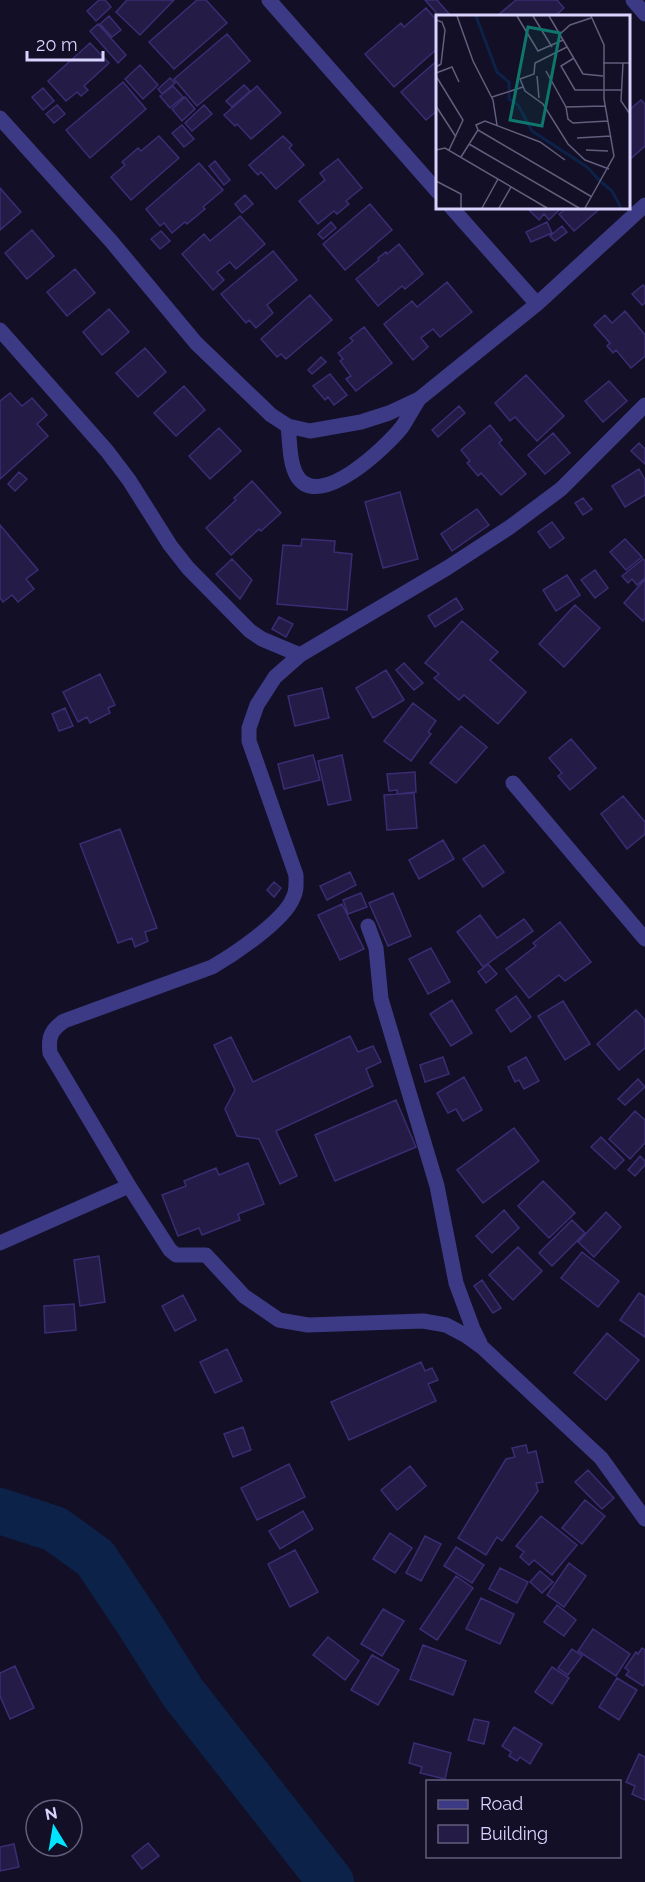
<svg xmlns="http://www.w3.org/2000/svg" width="645" height="1882" font-family="Raleway,sans-serif">
<style>
.lines{fill:none;stroke-linecap:round;stroke-linejoin:round}
.river{stroke:#0c2248;stroke-width:46}
.building{fill:#241b47;stroke:#3b2d73;stroke-width:1.5}
.minor{stroke:#3d3a85;stroke-width:15}
.inset-river{fill:none;stroke:#0c2248;stroke-width:3}
.inset-road{fill:none;stroke:#625e7d;stroke-width:1.5}
.view{fill:#0f766e;fill-opacity:0.15;stroke:#0f766e;stroke-width:3}
.inset-edge{fill:none;stroke:#d9d4ff;stroke-width:3}
</style>
<rect width="100%" height="100%" fill="#130f26"/>
<g class="lines">
<path class="river" d="M0 1511 55 1529 95 1558 136 1619 183 1693 331 1882"/>
</g>
<path class="building" d="M99 0H105L111 7 96 21 87 11Z
M127 0H174L140 35 116 12Z
M197 0H206L227 23 174 69 149 42Z
M425 0H437L451 16H439Z
M516 0H557L564 8 555 16H497Z
M426 8 438 22V48L394 87 365 54 401 23 404 27Z
M109 16 121 30 112 37 100 24Z
M98 24 126 55 118 63 90 31Z
M227 34 250 61 197 106 174 79Z
M90 43 109 63 84 86 88 90 81 96 77 92 66 101 48 81Z
M438 60V110L426 120 401 92Z
M140 65 158 85 143 99 125 79Z
M170 78 175 83 162 94 158 89Z
M123 82 146 109 90 158 66 130Z
M244 85 250 91 232 107 226 101Z
M173 86 183 97 170 108 160 96Z
M257 86 281 113 251 139 237 124 235 126 224 115Z
M43 88 54 101 43 110 32 97Z
M185 97 195 109 182 121 172 109Z
M641 100 645 104V146L628 161V111Z
M57 105 65 114 54 123 46 114Z
M204 105 212 114 192 131 185 123Z
M182 125 194 139 184 147 172 133Z
M159 136 179 158 131 200 111 177 125 165 122 162 138 148 141 151Z
M283 136 292 145 289 148 304 165 276 189 261 172 258 175 249 165Z
M338 159 362 188 346 201 349 204 337 214 334 211 318 224 299 201 325 180 320 173Z
M215 161 230 180 224 185 209 166Z
M199 163 223 190 203 207 205 209 187 224 185 222 172 233 164 223 160 226 146 209Z
M0 188 21 212 0 230Z
M245 195 253 204 242 213 235 204Z
M370 204 392 230 345 270 323 244Z
M526 207H562L549 220 544 214 539 220Z
M568 207H602L574 231 559 214Z
M240 216 265 244 236 269 230 262 217 272 224 280 213 290 182 254 204 234 210 241Z
M331 222 336 228 323 239 318 234Z
M547 222 552 233 531 242 526 232Z
M562 226 567 232 555 241 550 236Z
M32 230 54 256 27 279 5 253Z
M161 231 170 241 160 249 151 239Z
M399 244 423 274 405 289 402 286 378 306 356 279 379 260 378 258 386 252 387 254Z
M273 251 297 280 267 305 273 313 256 328 249 320 246 323 221 294Z
M75 269 95 293 67 316 47 292Z
M447 282 472 312 440 337 433 329 421 338 428 347 413 360 384 324 412 301 417 307Z
M643 285 645 287V303L642 305 632 294Z
M310 295 332 320 286 359 281 354 277 357 261 339Z
M109 309 129 332 102 355 83 332Z
M625 311 645 335V356L631 368 616 350 613 353 607 346 610 343 594 325 605 315 612 323Z
M364 327 392 363 356 391 346 379 351 376 340 361 343 359 338 353 353 341 350 338Z
M145 348 166 372 138 397 116 373Z
M321 357 326 362 312 374 308 370Z
M330 374 347 395 334 405 328 397 325 400 313 386Z
M526 375 564 416 537 441 515 417 510 421 495 403Z
M609 381 627 401 603 422 585 401Z
M184 386 205 410 176 436 154 413Z
M10 393 22 406 32 398 47 415 37 424 48 436 0 479V401Z
M459 406 465 413 438 437 432 430Z
M490 425 502 440 499 443 526 474 501 495 481 473 478 476 467 463 470 461 461 450Z
M219 428 241 451 210 479 189 456Z
M553 433 570 453 545 474 528 455Z
M639 443 645 449V464L631 451Z
M639 469 645 480V495L625 507 612 486Z
M19 472 27 479 15 491 8 484Z
M252 481 281 513 261 531 259 529 231 555 206 528 236 500 234 498Z
M400 492 418 559 383 568 365 502Z
M583 498 592 509 583 515 575 503Z
M477 509 489 525 452 551 441 534Z
M552 522 564 538 550 548 538 532Z
M0 525 38 570 26 579 34 589 18 602 12 595 3 602 0 598Z
M302 539 335 541 334 552 352 554 347 610 277 604 283 545 301 546Z
M625 539 642 557 626 570 610 552Z
M232 559 252 580 240 599 216 574Z
M643 559 645 561V578L637 585 632 579 628 583 622 576Z
M595 570 608 588 595 598 581 580Z
M567 575 580 595 556 611 543 590Z
M645 579V618L643 621 624 603Z
M456 598 463 609 435 627 428 616Z
M575 605 600 628 564 667 539 644Z
M279 617 293 624 286 637 272 629Z
M462 621 498 652 490 660 526 692 498 724 464 695 459 700 434 678 439 674 425 663Z
M404 663 423 683 414 690 396 670Z
M386 670 404 700 373 718 356 688Z
M100 674 115 705 108 708 110 713 90 723 87 717 78 722 63 692Z
M322 688 329 718 295 726 288 696Z
M413 703 436 721 428 732 431 734 411 761 384 741Z
M65 708 73 726 59 731 52 714Z
M461 726 487 747 456 783 430 763Z
M571 739 596 768 570 790 558 776 562 773 549 758Z
M313 755 320 780 284 789 278 764Z
M342 755 351 800 328 805 318 761Z
M415 772 416 792 397 794V790L389 791 387 774Z
M414 793 417 828 387 830 384 795Z
M623 796 645 822V834L627 849 601 814Z
M120 829 157 928 145 932 148 941 135 947 132 938 118 943 80 844Z
M443 840 454 859 419 879 409 860Z
M484 845 504 872 483 887 463 859Z
M350 872 356 885 327 900 320 886Z
M274 882 281 888 274 897 267 890Z
M361 893 367 907 348 914 343 900Z
M393 893 411 936 388 946 369 903Z
M342 904 364 949 340 960 318 915Z
M480 915 497 938 524 919 533 931 483 967 457 932Z
M560 922 591 962 565 981 559 975 529 998 506 969 536 946 533 943Z
M431 948 450 982 428 994 409 959Z
M488 964 497 974 486 983 478 972Z
M516 996 531 1017 511 1032 496 1010Z
M452 1000 472 1033 451 1046 430 1014Z
M563 1001 590 1044 565 1060 538 1016Z
M636 1010 645 1020V1048L619 1070 597 1044Z
M350 1036 358 1052 373 1046 381 1062 366 1069 373 1086 276 1131 297 1176 280 1184 259 1139 237 1136 225 1109 235 1090 214 1045 231 1037 253 1082Z
M443 1057 449 1074 425 1082 420 1065Z
M526 1057 539 1081 524 1089 519 1080 515 1082 508 1067Z
M464 1077 482 1110 463 1121 456 1109 448 1113 437 1093Z
M638 1079 645 1087 625 1105 618 1099Z
M396 1100 416 1147 335 1181 315 1135Z
M635 1111 645 1120V1143L630 1159 609 1139Z
M514 1128 539 1161 483 1203 457 1170Z
M601 1137 624 1160 615 1169 591 1147Z
M640 1156 645 1161V1165L635 1176 628 1170Z
M248 1163 264 1204 238 1214 240 1220 202 1235 199 1228 178 1236 162 1195 186 1186 184 1181 216 1168 219 1175Z
M543 1181 575 1213 549 1238 518 1206Z
M504 1210 519 1228 492 1253 476 1236Z
M606 1212 621 1227 594 1257 578 1242Z
M572 1220 585 1233 552 1266 539 1253Z
M518 1247 542 1271 513 1300 489 1275Z
M582 1252 619 1281 598 1307 561 1278Z
M99 1256 105 1302 80 1306 74 1260Z
M482 1280 501 1308 493 1313 474 1286Z
M639 1293 645 1297V1337L620 1320Z
M183 1295 196 1320 175 1331 162 1306Z
M74 1304 76 1330 45 1333 44 1306Z
M607 1333 639 1360 606 1400 574 1373Z
M227 1349 242 1381 215 1393 200 1362Z
M421 1362 425 1371 432 1368 438 1380 428 1384 436 1401 349 1440 331 1402Z
M243 1427 251 1450 233 1457 224 1434Z
M526 1445 528 1453 536 1451 543 1482 536 1483 538 1491 502 1541 497 1537 486 1555 458 1538 506 1459 515 1457 512 1448Z
M289 1464 305 1497 257 1520 241 1488Z
M410 1466 426 1486 397 1510 381 1490Z
M588 1470 614 1498 602 1509 575 1482Z
M585 1500 605 1516 582 1544 562 1528Z
M303 1511 313 1529 280 1549 269 1531Z
M541 1516 577 1545 552 1575 534 1560 529 1565 520 1557 524 1552 516 1546Z
M390 1533 412 1548 395 1573 373 1559Z
M425 1536 441 1544 421 1581 406 1573Z
M456 1547 484 1565 472 1583 444 1566Z
M295 1550 318 1592 290 1607 268 1564Z
M569 1563 586 1576 564 1607 547 1595Z
M500 1568 528 1582 517 1603 489 1589Z
M540 1571 553 1582 542 1593 530 1582Z
M456 1576 473 1588 437 1640 420 1629Z
M481 1598 514 1614 500 1644 466 1629Z
M557 1605 576 1620 564 1636 544 1622Z
M383 1609 404 1621 382 1656 361 1644Z
M593 1629 630 1654 616 1676 578 1651Z
M328 1637 359 1661 345 1680 313 1655Z
M423 1645 466 1661 453 1695 410 1679Z
M642 1648 645 1650V1683L643 1686 626 1675 629 1671 625 1668 636 1652 638 1654Z
M572 1649 582 1656 568 1675 558 1668Z
M372 1655 399 1670 378 1705 351 1690Z
M15 1666 34 1708 10 1719 0 1696V1673Z
M552 1667 569 1678 552 1704 535 1692Z
M617 1678 637 1690 619 1720 599 1707Z
M474 1719 489 1722 484 1744 468 1740Z
M514 1727 542 1744 530 1764 520 1757 517 1761 509 1756 511 1752 502 1746Z
M414 1743 451 1753 445 1779 420 1773 422 1767 409 1763Z
M639 1754 645 1757V1800L632 1794 635 1786 626 1782Z
M148 1843 159 1856 142 1869 132 1856Z
M14 1844 19 1867 0 1871V1847Z"/>
<g class="lines">
<path class="minor" d="M269 0 438 192
M633 0 645 14
M0 118 111 241 196 343 271 415 288 426 310 431 361 422 389 413 419 399 537 304 645 205
M451 207 537 304
M0 330 107 451 129 480 170 545 188 568 250 631 262 639 300 655
M645 405 561 489 510 527 447 568 300 655 275 677 257 705 249 728V741L296 875C296 883 297 891 293 898 284 921 233 955 212 967L64 1021C51 1030 48 1037 50 1053L129 1186 170 1250 176 1255H206L244 1296 279 1320 308 1325 423 1321 446 1325 465 1335 483 1348 601 1458 645 1519
M288 426C290 441 289 462 297 476 319 512 387 446 402 427 408 418 413 408 419 399
M513 783 645 939
M368 926 376 948 381 999 437 1186 456 1283 473 1329 480 1343
M0 1243 129 1186"/>
</g>
<g transform="translate(436 15)">
<rect width="194" height="194" fill="#130f26"/>
<path class="inset-river" d="M40 1 61 57 73 67V75M73 76V84L82 90 96 116 151 152 164 166M165 167 176 176 185 193"/>
<path class="inset-road" d="M21 1 37 46 57 85 61 110M81 1 102 36 127 25M97 1 116 32M113 1 147 59 167 61M0 5 6 7 9 15 5 49 0 52M124 19 134 10 155 3M131 32 99 48 98 59 84 64 89 76 107 89 132 129 149 145 173 154M138 43 125 51 139 75H185M167 48H194M187 48 185 86 194 99M110 56 130 92M0 58 16 52 23 67M0 61 27 105 13 135M101 61 103 83M56 82 87 72M0 91 20 122M169 91 130 92 132 104 137 108 172 106M42 115 156 182M141 123 175 121M33 129 143 193M0 135 9 133 111 193M150 135 172 136M25 142 42 115 40 110 49 106 104 127 129 145M0 166 25 179V193M46 193 62 164M63 193 75 172M149 193 178 141 168 84V30L155 1"/>
<path class="view" d="M92 12 124 18 106 111 74 105Z"/>
<rect width="194" height="194" class="inset-edge"/>
</g>
<rect x="426" y="1780" width="195" height="78" fill="#130f26" stroke="#625e7d" stroke-width="1.5"/>
<rect x="438" y="1800" width="30" height="9" fill="#3d3a85" stroke="#625e7d" stroke-width="1.5"/>
<text x="480" y="1810" font-size="18" fill="#d9d4ff">Road</text>
<rect x="438" y="1825" width="30" height="18" fill="#241b47" stroke="#625e7d" stroke-width="1.5"/>
<text x="480" y="1840" font-size="18" fill="#d9d4ff">Building</text>
<g transform="translate(54 1828) rotate(349)"><circle r="28" fill="#130f26" stroke="#625e7d" stroke-width="1.5"/>
<path d="M0-4.5L10 22L0 15L-10 22Z" fill="#00e5ff"/>
<text y="-9" font-size="16" font-weight="bold" text-anchor="middle" fill="#d9d4ff">N</text>
</g>
<path d="M27 51v9h76v-9" fill="none" stroke="#d9d4ff" stroke-width="3"/>
<text x="36" y="51" font-size="18" fill="#d9d4ff" stroke="#130f26" stroke-width="4.5" paint-order="stroke">20 m</text>
</svg>
